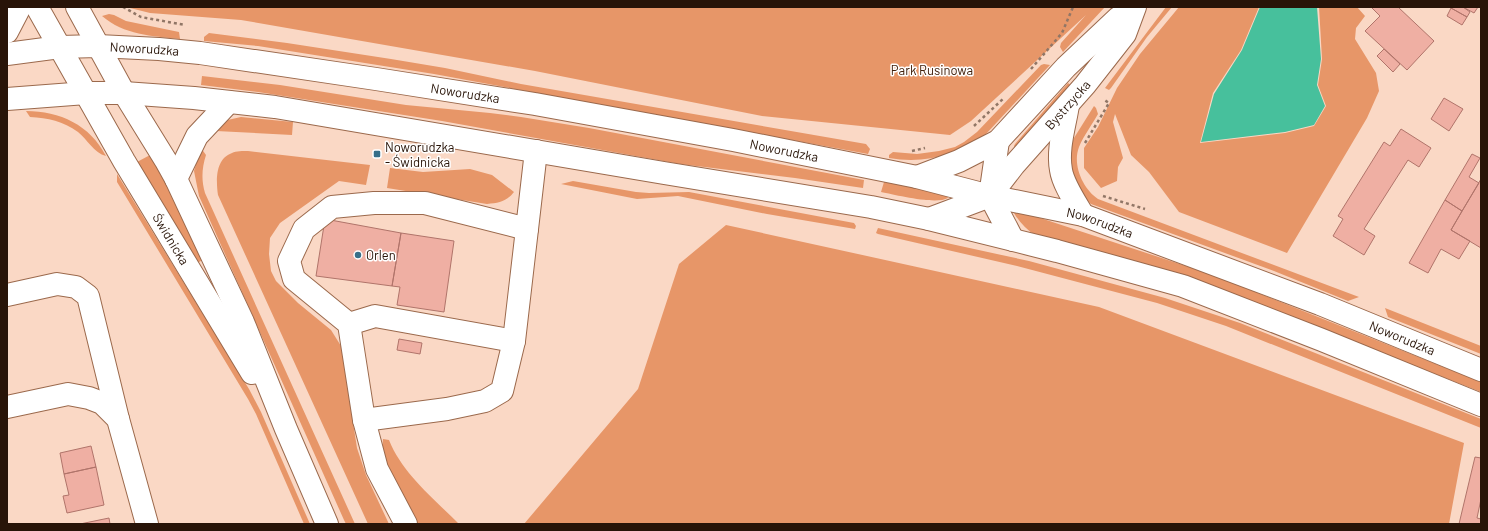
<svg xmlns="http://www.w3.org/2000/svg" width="1488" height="531" font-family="Barlow,sans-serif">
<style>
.green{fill:#e79668}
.water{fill:#47c09c}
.building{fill:#efafa3;stroke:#b0746a}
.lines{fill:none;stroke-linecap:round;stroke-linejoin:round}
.minor-casing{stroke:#9b694c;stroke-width:24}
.major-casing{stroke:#9b694c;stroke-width:24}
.path{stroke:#917666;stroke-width:2.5;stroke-dasharray:3 3;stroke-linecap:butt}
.minor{stroke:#fff;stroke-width:22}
.major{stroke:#fff;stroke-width:22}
.poi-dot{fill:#376f89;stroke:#fff;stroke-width:1.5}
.labels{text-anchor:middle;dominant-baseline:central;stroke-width:3;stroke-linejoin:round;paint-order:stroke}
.street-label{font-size:13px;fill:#281408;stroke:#fff}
.park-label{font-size:13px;fill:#41200b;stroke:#fff}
.poi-label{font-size:13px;fill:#281408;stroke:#fff;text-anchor:start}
</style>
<rect width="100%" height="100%" fill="#fad8c5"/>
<path class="green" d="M126 7H1105L1063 52 1060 47 1061 43 1086 15 971 121 950 135 762 116 535 71 241 20 150 13Z
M1166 7H1172L1147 37 1111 88 1109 90 1105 88Z
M1179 7H1259L1241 50 1213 93 1200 143 1285 133 1314 126 1326 106 1318 85 1322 59 1319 7H1357L1365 16 1356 28 1355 39 1376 73 1379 91 1367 118 1287 253 1179 212 1149 172 1131 155 1115 114 1113 122 1123 158 1118 167 1117 181 1101 188 1084 168V148L1098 127 1117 88 1140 54Z
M109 14 114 15 126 21 179 32 180 39C152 36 124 35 102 16Z
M209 33 287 43 391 59 445 68 521 84 866 144 870 149 868 154 434 74 258 46 204 41V37Z
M1044 64 1050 65 986 134C958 156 923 164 889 158V155L893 152 917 154 939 151 955 147 964 142 977 132 1041 65Z
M202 76 280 85 406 105 490 113 521 117 589 128 864 180 863 188 795 178 680 164 442 121 258 92 201 85Z
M1068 83 1073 87 1015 148 1014 146 1015 144Z
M1094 106 1096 108 1098 114C1092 125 1084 135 1079 147 1072 165 1083 189 1098 199L1359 297 1348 301 1274 271 1091 204 1083 197 1069 165 1070 147 1074 138Z
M26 111C60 111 90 125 106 156 94 153 87 139 78 132 63 121 48 118 30 117Z
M241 117 293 122 292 135 216 131 223 121Z
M201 148 206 155C202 168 201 179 205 193L355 524H346L344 520 199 196 194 171Z
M248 151 370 165 366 185 339 181 280 223 270 238 269 254 271 271 276 281 298 303 331 330 341 346 357 448 366 475 389 524H368L218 195C216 181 215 159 232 153 236 151 243 151 248 151Z
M152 154 203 260 197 263 137 162Z
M390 168 423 172 470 169 492 175 514 192C506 202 499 203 487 204L387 188Z
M117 174 249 389 261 412 310 524H304L256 414 248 399 117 182Z
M573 181 636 192 649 193 689 192 854 223 856 226 855 229 767 214 678 196 637 199 561 184Z
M884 182 941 193 947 196 948 198C936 205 896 195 881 192Z
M1016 210 1192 268 1248 289 1481 382V392L1215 287 1036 236C1027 230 1019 222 1014 213Z
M726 225 1099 307 1464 443 1449 524H524L638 389 679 264Z
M878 228 1029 261 1165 298 1240 323 1481 419V428L1226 326 1157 303 1017 266 878 234 876 233Z
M1385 308 1481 346V354L1388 317Z
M383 439 389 440C402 473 434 499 459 524H417C404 500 380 467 383 439Z"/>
<path class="water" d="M1260 7H1317L1321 59 1317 85 1325 106 1314 125 1285 132 1201 142 1214 94 1242 50Z"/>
<path class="building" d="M1371 7H1398L1434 41 1407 70 1365 31 1380 16Z
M1452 7H1463L1470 12 1467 17 1451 8Z
M1463 7H1478L1474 13Z
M1451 8 1467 17 1462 25 1447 16Z
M1384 49 1400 64 1393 72 1377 56Z
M1444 98 1463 109 1449 131 1431 119Z
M1401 129 1431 148 1419 167 1408 160 1364 229 1375 236 1364 255 1333 236 1343 219 1338 216 1384 142 1390 146Z
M1472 154 1480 158 1469 177 1479 183 1462 211 1445 200Z
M1481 179V248L1451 230Z
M1445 200 1462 211 1451 230 1470 241 1459 259 1441 249 1428 273 1409 263Z
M325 219 401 233 392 286 316 276Z
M401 233 454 241 444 312 397 305 400 287 392 286Z
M399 339 422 343 420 354 397 350Z
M91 446 96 467 64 474 60 453Z
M1475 457 1481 458V499L1477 518 1481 519V524H1459Z
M96 467 104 505 67 513 63 496 69 495 64 474Z
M109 518 110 524H80Z"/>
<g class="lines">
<defs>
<g id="minor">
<path d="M998 141 990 196 1013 240"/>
<path d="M917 177 959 161 998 141 1066 67 1118 18 1134 7"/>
<path id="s1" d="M929 219 990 196 1014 165 1085 85 1125 34 1135 7"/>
<path d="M7 295 57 284 76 287 88 296 118 419"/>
<path d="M349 324 375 316 514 341"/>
<path d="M7 407 68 394 89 398 102 403 118 419 147 524"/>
<path d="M364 420 447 409 485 401 502 391 514 341 527 229"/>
<path d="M406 524 377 469 364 420 349 324 294 279 289 261 304 229 332 207 374 203H425L527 229 536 151"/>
</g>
<g id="major">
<path id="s2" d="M37 7 124 161 252 373"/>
<path d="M77 7 124 93 166 161 176 179 243 322 286 429 327 524"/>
<path d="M7 32 20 7"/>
<path id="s3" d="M7 54 60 47 98 46 159 49 200 53 376 79 535 104 733 140 917 177 990 196 1083 215 1320 304 1481 370"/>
<path d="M7 99 86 93H124L194 98 275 107 664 173 871 207 929 219 1057 251 1183 286 1322 340 1481 405"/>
<path d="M1068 105C1065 125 1057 149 1061 170 1063 184 1076 203 1083 215"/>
<path d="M176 179 197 136 229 102"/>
</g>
</defs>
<use href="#minor" class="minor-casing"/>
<use href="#major" class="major-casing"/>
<path class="path" d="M123 7 141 17 185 25
M1031 69 1062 33 1073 7
M974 126 1004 98
M1085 143 1109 103 1103 99
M912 151 925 148
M1103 196 1145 209"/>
<use href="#minor" class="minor"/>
<use href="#major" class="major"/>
</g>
<g class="poi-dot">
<rect x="373" y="150" width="8" height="8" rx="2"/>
<circle cx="358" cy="255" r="4"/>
</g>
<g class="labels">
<g class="street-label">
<text stroke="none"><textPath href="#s3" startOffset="138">Noworudzka</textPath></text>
<text stroke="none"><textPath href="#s3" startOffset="462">Noworudzka</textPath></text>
<text stroke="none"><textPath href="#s1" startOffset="185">Bystrzycka</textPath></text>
<text stroke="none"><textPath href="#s3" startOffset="786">Noworudzka</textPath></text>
<text stroke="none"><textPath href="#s3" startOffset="1110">Noworudzka</textPath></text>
<text stroke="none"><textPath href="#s2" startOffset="268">Świdnicka</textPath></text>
<text stroke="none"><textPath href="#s3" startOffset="1434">Noworudzka</textPath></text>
</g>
<g class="park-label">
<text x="932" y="70">Park Rusinowa</text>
</g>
<g class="poi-label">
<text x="385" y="147">Noworudzka<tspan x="385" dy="15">- Świdnicka</tspan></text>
<text x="366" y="255">Orlen</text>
</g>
</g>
<rect width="1488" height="531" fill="none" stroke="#281408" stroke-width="16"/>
</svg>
